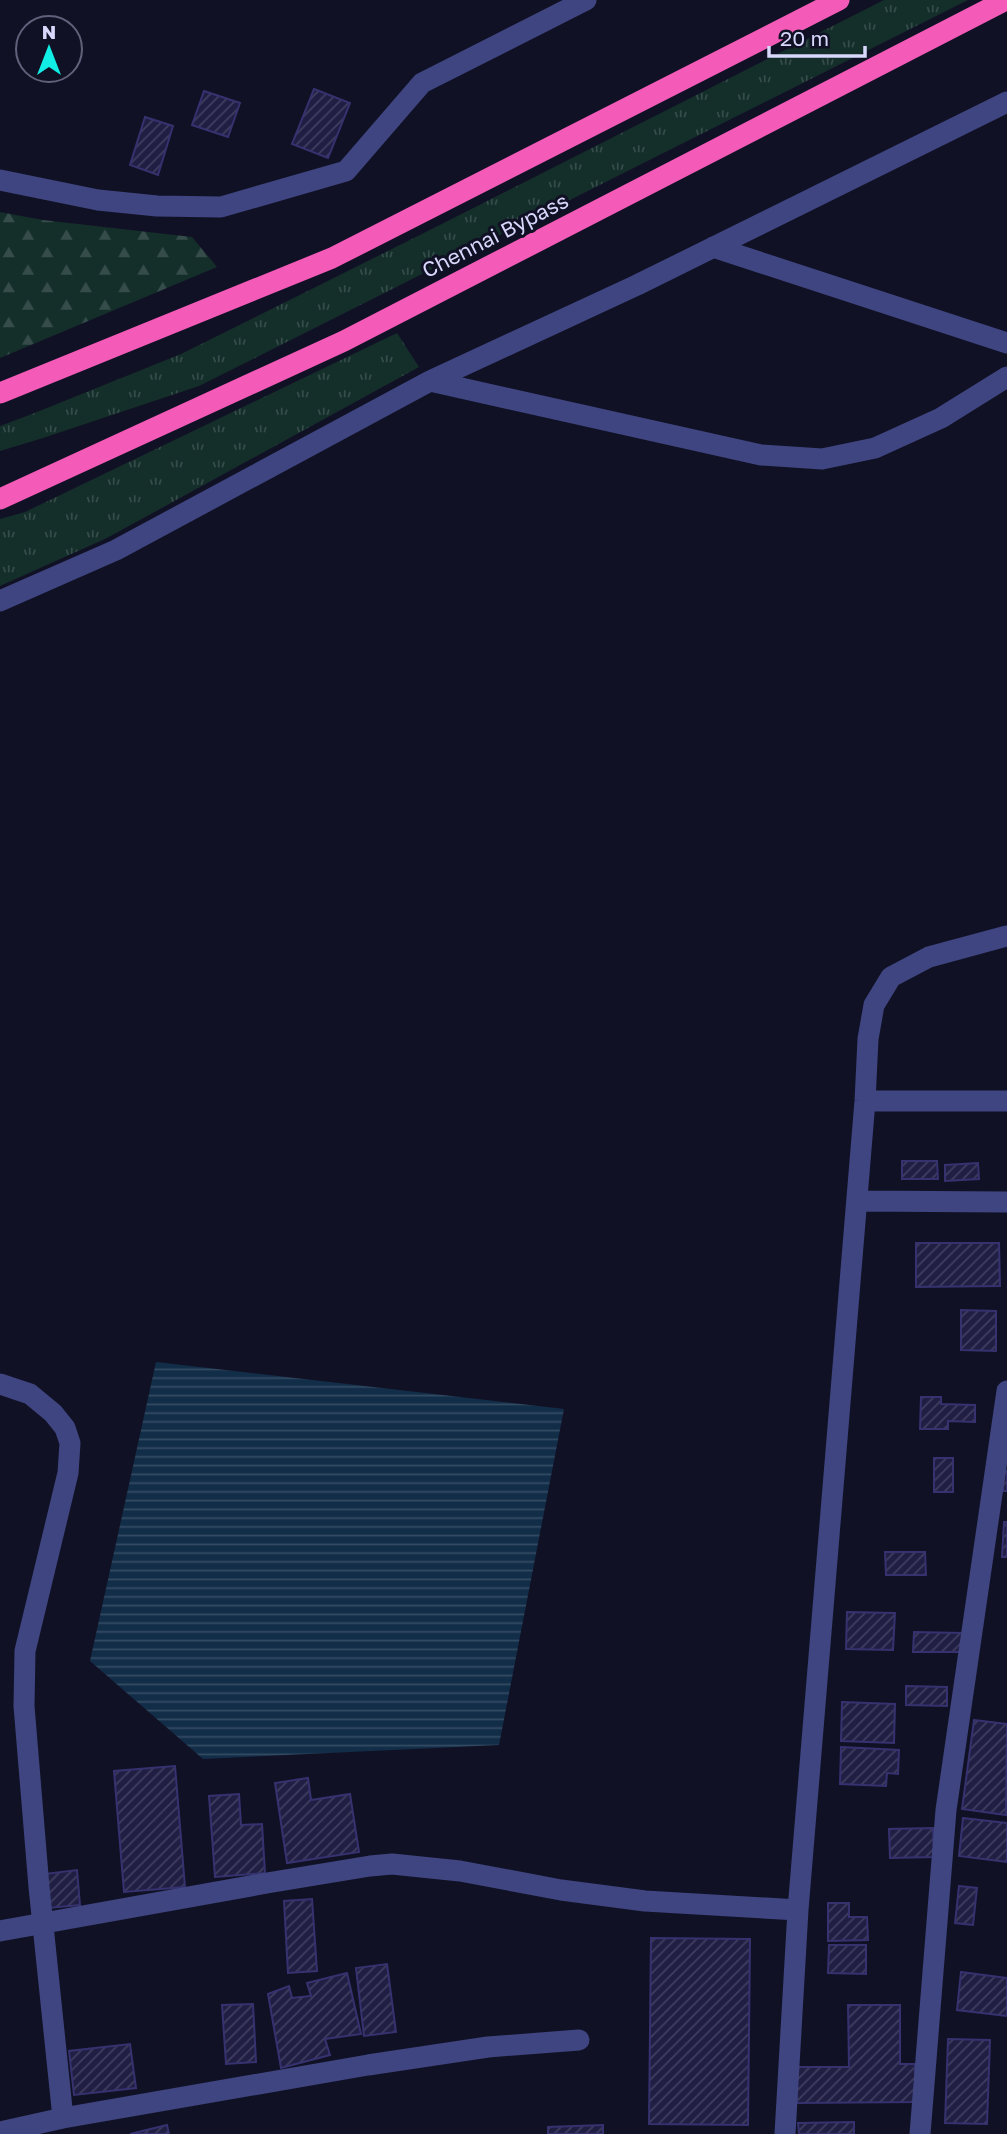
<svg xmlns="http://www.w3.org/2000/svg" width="1007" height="2134" font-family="'Golos Text',sans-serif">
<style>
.grass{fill:url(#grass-tufts)}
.forest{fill:url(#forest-firs)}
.water{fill:url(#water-rules)}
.building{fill:url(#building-hatch);stroke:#35326f;stroke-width:2}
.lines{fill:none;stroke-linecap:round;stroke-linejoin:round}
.minor{stroke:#3f4580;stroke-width:21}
.highway{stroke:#f45bb9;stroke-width:21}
.labels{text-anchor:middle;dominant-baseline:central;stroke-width:6;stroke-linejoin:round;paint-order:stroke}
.street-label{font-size:21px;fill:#d7d8fc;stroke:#111125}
</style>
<defs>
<pattern id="grass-tufts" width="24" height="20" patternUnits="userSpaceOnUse" patternTransform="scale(1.75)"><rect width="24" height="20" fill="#142e2a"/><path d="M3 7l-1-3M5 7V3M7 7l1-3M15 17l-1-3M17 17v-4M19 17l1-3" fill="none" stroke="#354c4a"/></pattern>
<pattern id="forest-firs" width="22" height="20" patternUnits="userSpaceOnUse" patternTransform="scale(1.75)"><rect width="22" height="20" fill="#142e2a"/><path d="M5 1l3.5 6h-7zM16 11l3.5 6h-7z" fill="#354c4a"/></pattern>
<pattern id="water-rules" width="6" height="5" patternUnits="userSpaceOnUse" patternTransform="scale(1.75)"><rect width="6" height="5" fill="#122d48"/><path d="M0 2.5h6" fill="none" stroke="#344b63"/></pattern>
<pattern id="building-hatch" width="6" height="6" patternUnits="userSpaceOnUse" patternTransform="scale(1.75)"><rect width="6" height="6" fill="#211e44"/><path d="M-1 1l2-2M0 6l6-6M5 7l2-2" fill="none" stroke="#403e60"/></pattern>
</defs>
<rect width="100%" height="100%" fill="#111125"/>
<path class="grass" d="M884 0H968L199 386 43 438 0 451V426L32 414 181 354 412 239Z
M397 333 419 367 107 538 0 586V519L25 512Z"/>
<path class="forest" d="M0 212 43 220 192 237 217 267 0 358Z"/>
<path class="water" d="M156 1362 564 1409 499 1745 203 1759 90 1661Z"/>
<path class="building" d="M314 89 350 103 328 158 292 144Z
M204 91 240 103 228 137 192 125Z
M145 117 173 126 158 175 130 165Z
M902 1161H937L938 1179H902Z
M978 1163 979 1179 945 1181V1165Z
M916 1243H999L1000 1286 916 1287Z
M961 1310 996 1311V1351L961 1350Z
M921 1397H941V1404L975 1405V1422L948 1421V1429H920Z
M934 1458H953V1492H934Z
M1004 1470 1007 1471V1491H1003Z
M1004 1522H1007V1557H1002Z
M885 1552H925L926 1575H886Z
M847 1612 895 1613 893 1650 846 1649Z
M914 1632 962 1633V1652H913Z
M906 1686 947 1687V1706L906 1705Z
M842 1702 895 1704 894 1743 841 1741Z
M974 1720 1007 1724 1006 1815 962 1809Z
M841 1747 899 1750 898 1774 887 1773 886 1786 840 1784Z
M175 1766 185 1887 124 1892 114 1771Z
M308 1778 311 1800 350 1794 359 1852 287 1863 275 1783Z
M239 1794 241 1825 262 1824 265 1873 215 1877 209 1796Z
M963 1818 1007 1823V1862L959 1856Z
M933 1828 934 1857 890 1858 889 1829Z
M77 1870 80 1905 48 1908 44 1874Z
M959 1886 977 1888 973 1925 955 1923Z
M312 1899 317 1971 288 1973 284 1901Z
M828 1903H849V1917H867L868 1940 828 1941Z
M651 1938 750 1939 748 2125 649 2124Z
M829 1945H866V1974L828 1973Z
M387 1964 396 2032 364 2036 356 1968Z
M961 1972 1007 1978V2016L957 2010Z
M347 1973 361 2034 325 2039 330 2055 281 2068 268 1994 289 1986 292 1998 311 1996 307 1983Z
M253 2004 256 2062 226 2064 222 2005Z
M848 2005H900V2064H915V2102L797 2103V2067H849Z
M948 2039 990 2040 987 2124 945 2123Z
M130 2044 136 2088 74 2095 69 2051Z
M854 2122V2134H799L798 2123Z
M167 2125 169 2134H130Z
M603 2125V2134H548V2127Z"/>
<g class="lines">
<path class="minor" d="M0 180 98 200 157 206 221 207 346 171 422 83 586 0
M713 247 1007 343
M430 381 761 455 822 459 875 448 941 418 1007 377
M0 601 116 550 430 381 637 285 1007 102
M865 1101H1007
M857 1201 1007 1202
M0 1384 30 1394 53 1413 65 1428 70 1443 68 1473 25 1651 24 1706 39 1887 63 2118
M0 1931 267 1883 370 1866 392 1864 460 1871 561 1890 645 1901 798 1910
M0 2132 63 2118 368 2065 488 2047 579 2040
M785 2134 798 1910 865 1101 868 1039 874 1005 891 977 929 957 1007 936
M920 2134 946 1810 1007 1391"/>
<path class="highway" d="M0 393 332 258 839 0
M0 499 344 341 1006 0"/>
</g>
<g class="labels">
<g class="street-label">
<text transform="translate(495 235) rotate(-27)">Chennai Bypass</text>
</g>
</g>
<g transform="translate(49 49)"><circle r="33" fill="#111125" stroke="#60617b" stroke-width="2"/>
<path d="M0-5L12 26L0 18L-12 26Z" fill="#11eee6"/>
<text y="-10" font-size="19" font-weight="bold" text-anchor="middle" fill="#d7d8fc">N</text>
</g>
<path d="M769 46v10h96v-10" fill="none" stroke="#d7d8fc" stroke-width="3.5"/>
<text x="780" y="46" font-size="21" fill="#d7d8fc" stroke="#111125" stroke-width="5" paint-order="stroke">20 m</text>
</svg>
